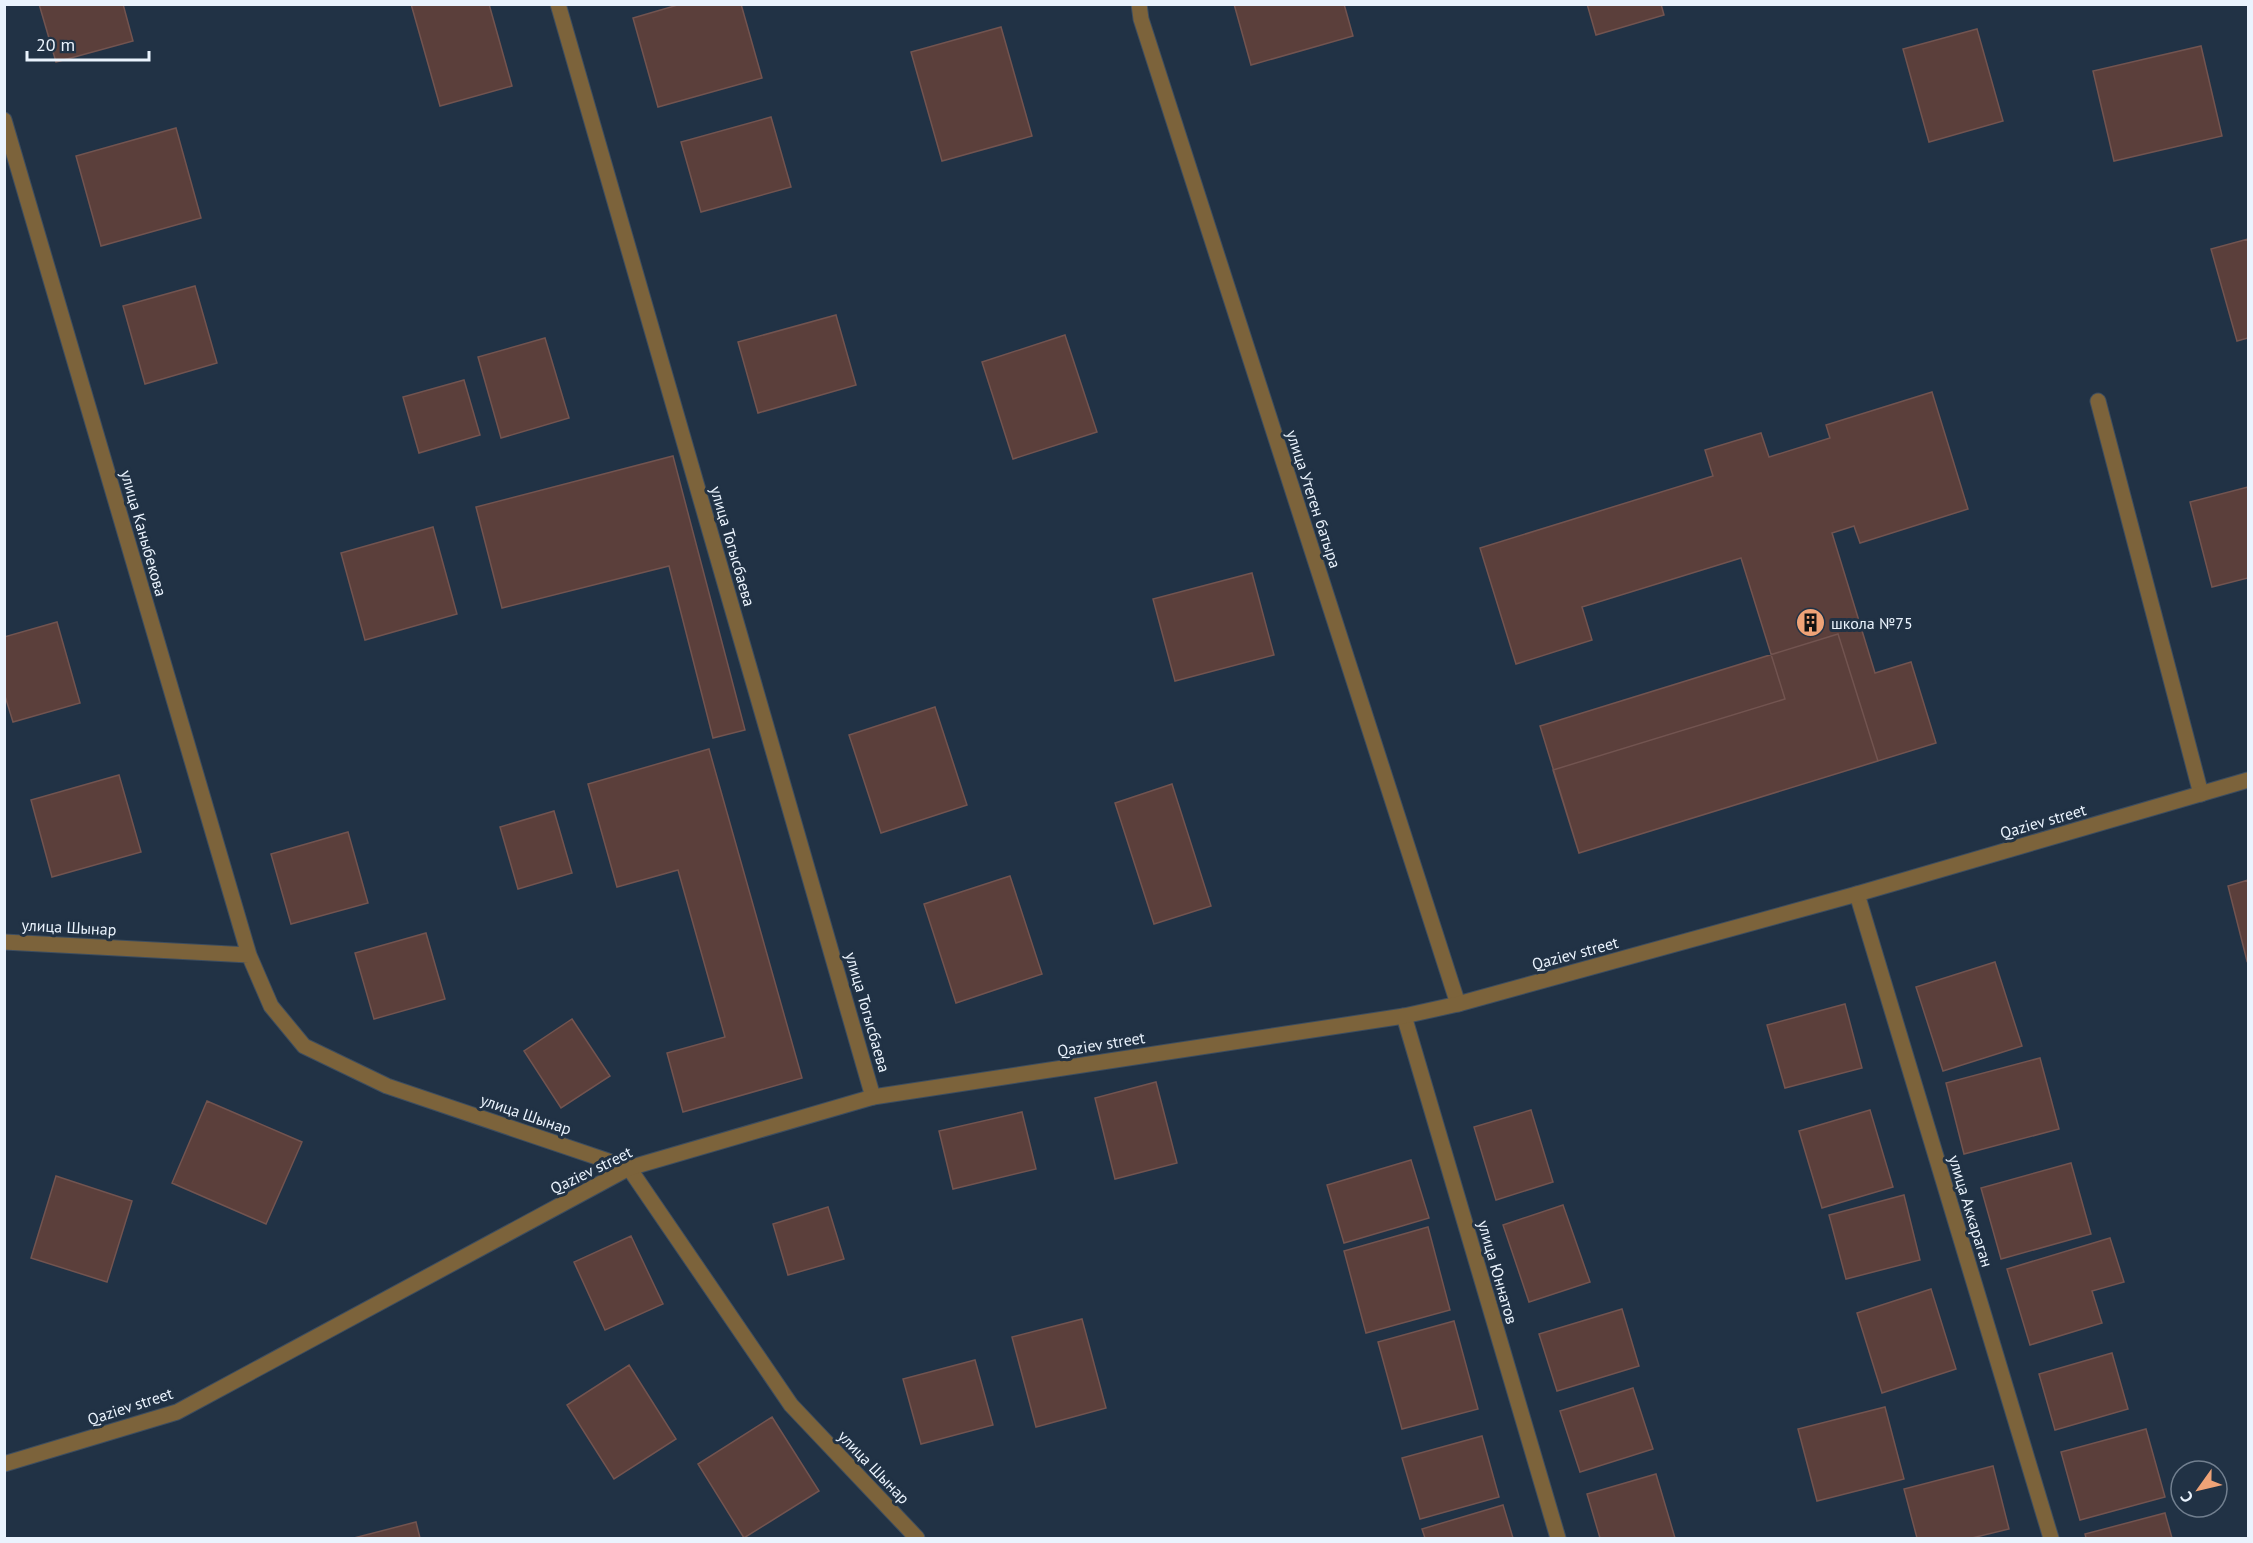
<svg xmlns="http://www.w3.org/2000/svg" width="2253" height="1543" font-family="'PT Sans',sans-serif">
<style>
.building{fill:#5b3f3b;stroke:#725450;stroke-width:1.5}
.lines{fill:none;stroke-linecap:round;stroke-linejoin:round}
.minor-casing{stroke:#3d4d5f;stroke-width:17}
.tertiary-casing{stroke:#3d4d5f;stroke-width:17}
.minor{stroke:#7c633b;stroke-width:15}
.tertiary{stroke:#7c633b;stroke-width:15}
.labels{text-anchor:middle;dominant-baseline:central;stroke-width:6;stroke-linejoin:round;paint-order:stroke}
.street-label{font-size:16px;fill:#eaf3fd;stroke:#213245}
.poi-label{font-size:16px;fill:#eaf3fd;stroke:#213245;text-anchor:start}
</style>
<rect width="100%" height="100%" fill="#213245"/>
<path class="building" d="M39 4H123L133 41 56 62Z
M411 4H489L512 86 440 106Z
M681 4H741L762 78 658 107 633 18Z
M1234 4H1344L1353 36 1251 65Z
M1587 4H1661L1664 15 1596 35Z
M1001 27 1032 136 942 161 911 52Z
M1977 29 2003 121 1929 142 1903 49Z
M2201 46 2222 136 2114 161 2093 71Z
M771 117 791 187 701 212 681 142Z
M176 128 201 218 101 246 76 156Z
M2248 239V338L2237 341 2211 249Z
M195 286 217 363 145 384 123 306Z
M836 315 856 385 758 413 738 342Z
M1065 335 1097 432 1013 459 982 362Z
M545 338 569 418 501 438 478 357Z
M464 380 480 435 419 453 403 397Z
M1932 392 1968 509 1860 543 1854 526 1832 533 1875 673 1911 662 1936 743 1579 853 1553 770 1785 699 1741 558 1582 607 1592 640 1516 664 1480 548 1713 476 1705 450 1761 433 1769 457 1830 438 1826 425Z
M673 456 745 730 713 738 669 566 502 608 476 507Z
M2248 487V578L2212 587 2190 502Z
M433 527 457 614 365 640 341 553Z
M1252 573 1274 655 1175 681 1153 599Z
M57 622 80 703 13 722 4 693V637Z
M1838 634 1878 761 1579 853 1540 726Z
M935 707 967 805 881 833 849 735Z
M709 749 802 1078 683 1112 667 1053 725 1037 678 870 617 887 588 784Z
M119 775 141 852 52 877 31 800Z
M1172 784 1211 906 1154 924 1115 803Z
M554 811 572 873 518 889 500 827Z
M348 832 368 903 291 924 271 854Z
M1010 876 1042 974 956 1003 924 904Z
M2248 880V960L2247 961 2228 886Z
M426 933 445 999 374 1019 355 953Z
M1995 962 2022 1046 1943 1071 1916 987Z
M1845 1004 1862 1068 1785 1088 1767 1025Z
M572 1019 610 1076 561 1108 524 1051Z
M2040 1058 2059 1129 1964 1154 1946 1083Z
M1156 1082 1177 1163 1115 1179 1095 1098Z
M207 1101 302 1142 266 1224 172 1183Z
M1531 1110 1553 1182 1496 1200 1474 1127Z
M1870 1110 1893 1187 1822 1208 1799 1131Z
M1022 1112 1036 1169 953 1189 939 1131Z
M1411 1160 1429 1218 1344 1243 1327 1185Z
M2071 1163 2091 1234 2001 1259 1981 1188Z
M56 1176 132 1201 107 1282 31 1258Z
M1904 1195 1920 1260 1846 1279 1829 1215Z
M1563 1205 1590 1282 1529 1302 1503 1225Z
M828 1207 844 1259 788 1275 773 1224Z
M1428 1227 1450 1310 1366 1333 1344 1251Z
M631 1236 663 1304 605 1330 574 1262Z
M2110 1238 2124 1282 2092 1291 2102 1323 2030 1345 2007 1269Z
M1931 1289 1956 1369 1882 1393 1857 1313Z
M1622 1309 1639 1366 1557 1391 1539 1334Z
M1082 1319 1106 1408 1036 1427 1012 1337Z
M1454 1321 1478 1409 1402 1429 1378 1342Z
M2112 1353 2128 1409 2055 1430 2039 1374Z
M975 1360 993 1425 921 1444 903 1379Z
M629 1365 676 1439 614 1479 567 1405Z
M1633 1388 1653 1449 1580 1472 1560 1411Z
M1885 1407 1904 1479 1817 1501 1798 1429Z
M772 1417 819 1491 744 1538 698 1464Z
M2146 1429 2165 1497 2080 1520 2061 1452Z
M1482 1436 1499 1497 1420 1519 1402 1458Z
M1993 1466 2009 1529 1972 1538H1917L1904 1489Z
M1656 1474 1675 1538H1600L1587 1494Z
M1503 1505 1513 1538H1425L1422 1529Z
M2165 1513 2172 1538H2086L2085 1534Z
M416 1522 420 1538H354Z"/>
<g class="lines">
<defs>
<path id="minor" d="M558 4 873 1097
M1139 4 1141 19 1458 1004
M4 120 249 955
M2098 401 2201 794
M1857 894 2051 1538
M4 942 249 955 271 1006 304 1046 387 1086 629 1168 791 1405 917 1538
M1404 1016 1558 1538"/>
<path id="tertiary" d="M4 1464 177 1412 629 1168 873 1097 1404 1016 1458 1004 1857 894 2248 780"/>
</defs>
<use href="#minor" class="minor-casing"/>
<use href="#tertiary" class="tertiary-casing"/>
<use href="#minor" class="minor"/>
<use href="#tertiary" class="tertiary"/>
</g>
<defs>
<symbol id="building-disc" viewBox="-11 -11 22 22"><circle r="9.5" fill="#efa377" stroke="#213245"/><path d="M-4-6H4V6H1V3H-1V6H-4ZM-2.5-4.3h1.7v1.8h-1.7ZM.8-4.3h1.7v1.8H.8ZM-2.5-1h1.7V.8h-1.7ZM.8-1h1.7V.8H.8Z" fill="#111"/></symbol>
</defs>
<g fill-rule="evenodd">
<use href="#building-disc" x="1794" y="606" width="33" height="33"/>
</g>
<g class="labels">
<g class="street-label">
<text transform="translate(1314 499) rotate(72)">улица Утеген батыра</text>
<text transform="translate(144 533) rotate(74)">улица Каныбекова</text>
<text transform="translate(733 546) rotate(74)">улица Тогысбаева</text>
<text transform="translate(2043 821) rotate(-16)">Qaziev street</text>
<text transform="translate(69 927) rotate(3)">улица Шынар</text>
<text transform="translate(1575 953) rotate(-15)">Qaziev street</text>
<text transform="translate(868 1012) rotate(74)">улица Тогысбаева</text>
<text transform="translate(1101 1044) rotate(-9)">Qaziev street</text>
<text transform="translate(526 1114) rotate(19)">улица Шынар</text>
<text transform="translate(591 1170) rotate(-26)">Qaziev street</text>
<text transform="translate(1971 1211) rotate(73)">улица Аккараган</text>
<text transform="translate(1498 1272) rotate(74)">улица Юннатов</text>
<text transform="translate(130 1406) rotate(-18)">Qaziev street</text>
<text transform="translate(874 1467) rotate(46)">улица Шынар</text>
</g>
<g class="poi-label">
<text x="1831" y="623">школа №75</text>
</g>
</g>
<rect width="2253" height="1543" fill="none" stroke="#eaf3fd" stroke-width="12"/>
<g transform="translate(2199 1489) rotate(236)"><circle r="28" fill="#213245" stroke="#717f8f" stroke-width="1.5"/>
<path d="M0-4.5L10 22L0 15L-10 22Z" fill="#efa377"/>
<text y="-9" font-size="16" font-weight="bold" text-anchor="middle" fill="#eaf3fd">С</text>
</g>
<path d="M27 51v9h122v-9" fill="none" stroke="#eaf3fd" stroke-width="3"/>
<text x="36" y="51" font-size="18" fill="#eaf3fd" stroke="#213245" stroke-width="4.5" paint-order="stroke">20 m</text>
</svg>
